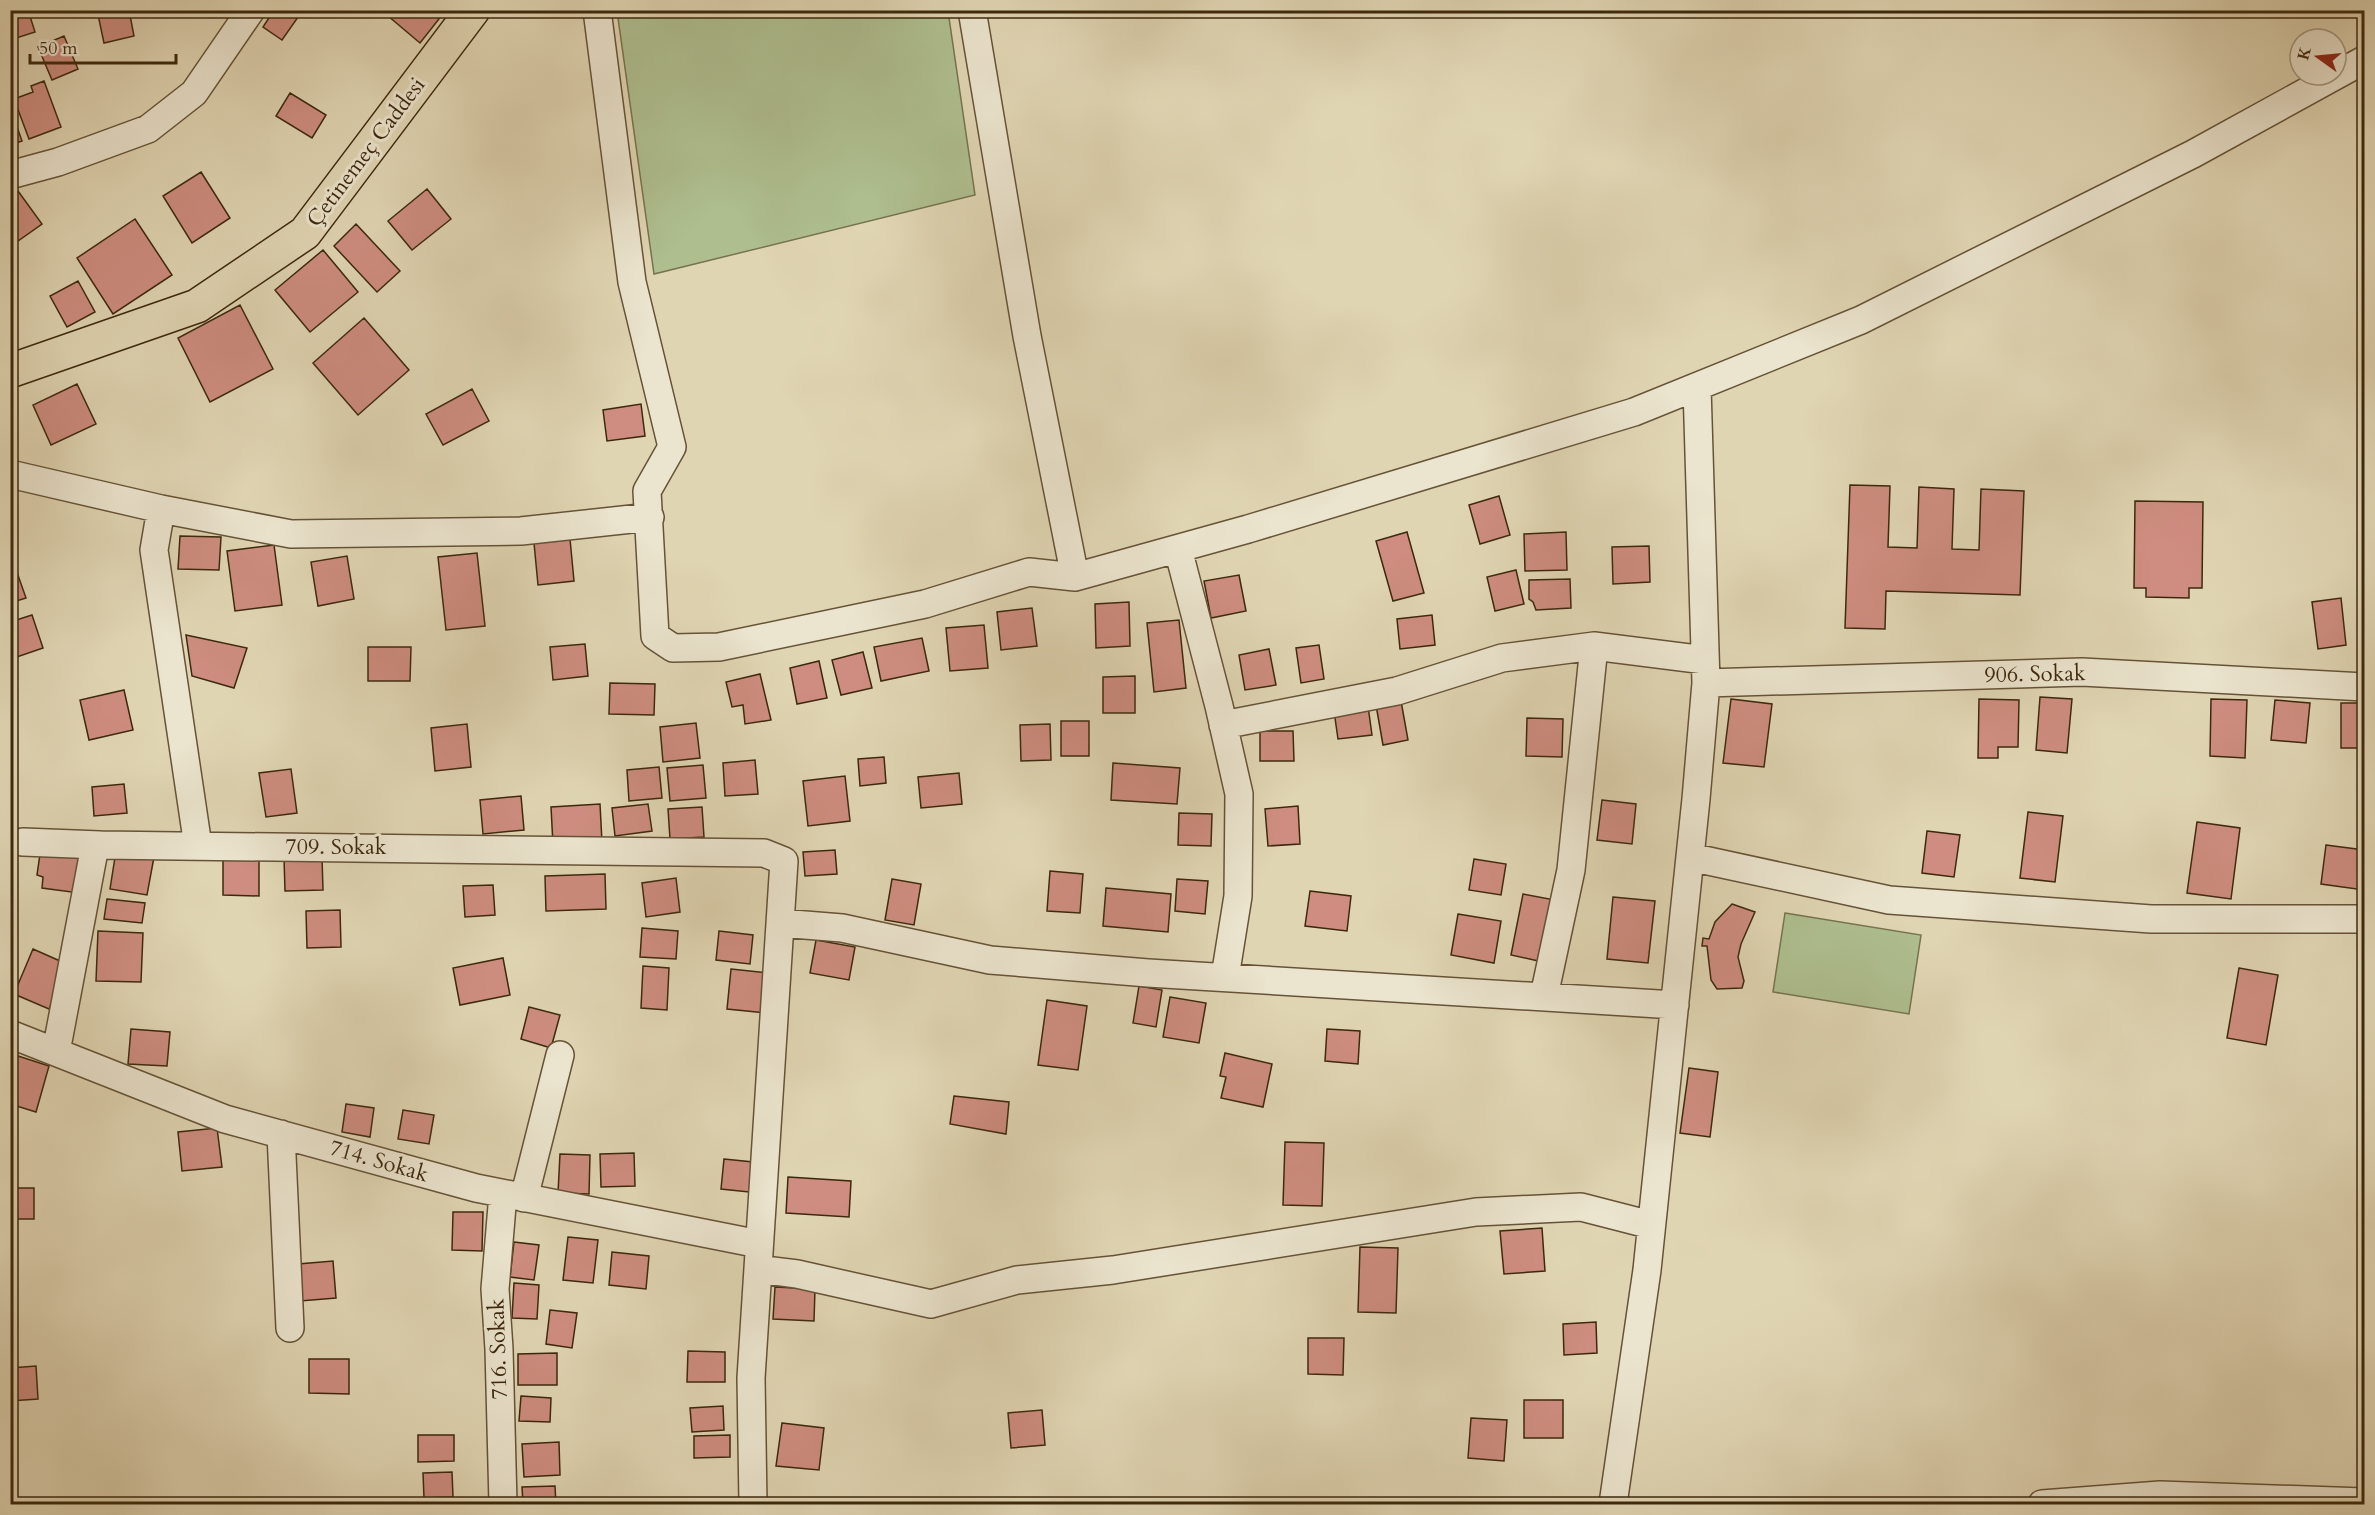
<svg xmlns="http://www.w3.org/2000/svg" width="2375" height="1515" font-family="Cardo,serif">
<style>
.green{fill:#aebe8f;stroke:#76734e;stroke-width:1.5}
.building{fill:#ce8d80;stroke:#3d280e;stroke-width:1.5}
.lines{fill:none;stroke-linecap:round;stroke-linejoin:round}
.minor-casing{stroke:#665337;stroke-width:30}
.major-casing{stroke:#3d280e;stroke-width:36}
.minor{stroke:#ebe4ce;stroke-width:27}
.major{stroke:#e0d5b3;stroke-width:33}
.labels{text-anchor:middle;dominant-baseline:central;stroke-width:6;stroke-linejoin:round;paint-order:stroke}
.street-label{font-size:22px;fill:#3d280e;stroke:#ebe4ce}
</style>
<rect width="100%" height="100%" fill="#e0d5b3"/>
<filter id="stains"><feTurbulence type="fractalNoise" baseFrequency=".00333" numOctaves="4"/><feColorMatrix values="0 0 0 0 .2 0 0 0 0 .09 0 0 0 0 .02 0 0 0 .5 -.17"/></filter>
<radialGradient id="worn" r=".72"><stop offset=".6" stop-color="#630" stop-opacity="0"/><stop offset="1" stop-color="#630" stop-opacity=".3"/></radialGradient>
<path class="green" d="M617 11H948L975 195 654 274Z
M1785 913 1921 935 1909 1014 1773 992Z"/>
<path class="building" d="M10 10H28L35 32 10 40Z
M97 10H129L134 36 104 43Z
M274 10H303L282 40 263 27Z
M381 10H446L420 43Z
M64 36 78 69 52 80 38 47Z
M44 81 61 127 29 139 14 99 33 92 31 86Z
M290 93 326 115 312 138 276 116Z
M10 107 22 141 10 145Z
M201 172 230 218 192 243 163 196Z
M427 189 451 219 412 250 388 221Z
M18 191 42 224 18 241 10 231V196Z
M135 219 172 275 113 314 77 258Z
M356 224 400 271 377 292 334 246Z
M323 250 358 292 310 332 275 290Z
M78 281 95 312 67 327 50 296Z
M240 305 273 369 210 402 178 338Z
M364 318 409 370 358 415 313 363Z
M77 384 96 424 51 445 33 405Z
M472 389 489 421 443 445 426 414Z
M641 404 645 436 607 441 603 410Z
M1850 485 1890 486 1888 547 1917 548 1919 487 1954 489 1952 549 1979 550 1981 489 2024 491 2020 595 1886 591 1885 629 1845 628Z
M1499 496 1510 535 1480 544 1469 505Z
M2135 501 2203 502 2202 588H2189V598L2146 597V588H2134Z
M1407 532 1424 593 1393 601 1376 541Z
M1566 532 1567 570 1525 571 1524 534Z
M180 536 221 537 219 570 178 569Z
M570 539 574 581 538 585 534 543Z
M274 545 282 605 235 611 227 551Z
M1649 546 1650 582 1613 584 1612 547Z
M477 553 485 626 446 630 438 557Z
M347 556 354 599 318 606 311 562Z
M13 561 26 598 10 603V562Z
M1516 570 1524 604 1495 611 1487 577Z
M1239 575 1246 611 1211 618 1204 581Z
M1570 579 1571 608 1536 610 1533 602 1529 599V580Z
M2341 598 2346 645 2318 649 2312 602Z
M1129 602 1130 646 1096 648 1095 604Z
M1032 608 1037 646 1001 650 997 612Z
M32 615 43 648 11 659 10 622Z
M1432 615 1435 645 1400 649 1397 619Z
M1179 620 1186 688 1154 692 1147 623Z
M984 625 988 668 950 671 946 628Z
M186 635 247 648 234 688 192 676Z
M2360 636H2364V674Z
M922 638 929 671 881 681 874 647Z
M585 644 588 676 553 680 550 647Z
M1319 645 1324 679 1301 683 1296 648Z
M368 647H411L410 681H368Z
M1269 649 1276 685 1245 690 1239 655Z
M863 652 872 688 841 695 832 660Z
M819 661 827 698 797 704 790 668Z
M760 674 771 720 745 724 743 705 732 707 726 682Z
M1135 676V713H1103V677Z
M610 683 655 684 654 715 609 714Z
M124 690 133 730 89 740 80 700Z
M2040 697 2072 699 2067 753 2036 750Z
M1731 699 1772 704 1764 767 1723 763Z
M1979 699 2019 700 2018 747H1998V758H1978Z
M2211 699 2247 700 2245 758 2210 756Z
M2275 700 2310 703 2306 743 2271 740Z
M1401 701 1408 740 1383 745 1376 705Z
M2341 703H2364V748H2341Z
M1368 706 1372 735 1338 739 1334 711Z
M1527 718 1563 719 1562 757 1526 756Z
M1061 721H1089V756H1061Z
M696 723 700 758 663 762 660 727Z
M467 724 471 767 435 771 431 728Z
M1050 724 1051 760 1021 761 1020 725Z
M1260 731H1293L1294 761H1260Z
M884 757 886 783 860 786 858 759Z
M755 760 758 794 725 796 723 763Z
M1113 763 1180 768 1177 804 1111 800Z
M703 765 706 798 670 801 667 768Z
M659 767 662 798 629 801 627 770Z
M291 769 297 813 266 817 259 773Z
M959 773 962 804 921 808 918 777Z
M845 776 850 821 808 826 803 781Z
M124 784 127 813 94 816 92 787Z
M521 796 524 830 483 834 480 800Z
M1602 800 1636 804 1632 844 1597 840Z
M600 804 602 842 553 845 551 807Z
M648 804 652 831 615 836 612 808Z
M1298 806 1300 844 1268 846 1265 809Z
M702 807 704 837 670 839 668 809Z
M2028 812 2063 816 2055 882 2020 878Z
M1179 813 1212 814 1211 846 1178 845Z
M2197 822 2240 828 2231 899 2187 893Z
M1927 831 1960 835 1954 877 1922 873Z
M2326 845 2364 850V890L2321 884Z
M835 850 837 874 805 876 803 852Z
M116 851 154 857 147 895 110 889Z
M40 854 83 859 79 893 42 888 43 877 37 875Z
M322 857 323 890 285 891 284 858Z
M1474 859 1506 864 1501 895 1469 890Z
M223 860H259V896L223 895Z
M1050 871 1083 874 1080 913 1047 911Z
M605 874 606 909 546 911 545 876Z
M676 878 680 912 646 917 642 883Z
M892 879 921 884 914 925 885 920Z
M1177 879 1208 881 1205 914 1175 911Z
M493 885 495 915 465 917 463 886Z
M1106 888 1171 894 1168 932 1103 926Z
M1310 891 1351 896 1347 931 1305 926Z
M1523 894 1555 900 1543 962 1511 955Z
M1613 897 1655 901 1648 963 1607 959Z
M107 899 145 903 142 923 104 919Z
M1732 904 1755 912 1741 944 1738 957 1744 981 1742 988 1717 989 1711 980 1707 946H1702L1703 938 1709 939 1715 922Z
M340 910 341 947 307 948 306 911Z
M1458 914 1501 921 1494 963 1451 955Z
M642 928 678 931 676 959 640 957Z
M98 931 143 933 141 982 96 981Z
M719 931 753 935 750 964 716 960Z
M816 940 855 947 849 980 810 973Z
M33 949 69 965 49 1009 14 994Z
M503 958 510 995 460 1005 453 968Z
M643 966 669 968 667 1010 641 1008Z
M2239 968 2278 975 2266 1045 2227 1038Z
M731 969 770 973 766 1013 727 1009Z
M1139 986 1162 990 1156 1027 1133 1023Z
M1170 997 1206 1003 1199 1043 1163 1037Z
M1047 1000 1087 1006 1078 1070 1038 1065Z
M529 1007 560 1015 551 1048 521 1039Z
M131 1029 170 1032 167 1066 128 1064Z
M1327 1029 1360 1031 1358 1064 1325 1061Z
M1225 1053 1272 1064 1263 1107 1221 1098 1226 1077 1220 1076Z
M18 1056 49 1066 36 1112 10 1104V1081Z
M1689 1068 1718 1072 1710 1137 1680 1133Z
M954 1096 1009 1102 1006 1134 950 1124Z
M346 1104 374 1108 370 1137 342 1132Z
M403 1110 434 1115 429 1144 398 1139Z
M217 1128 222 1167 182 1171 178 1132Z
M1285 1142 1324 1143 1322 1206 1283 1205Z
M634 1153 635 1186 601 1187 600 1154Z
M560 1154 590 1155 589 1194 558 1193Z
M724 1159 753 1162 749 1192 721 1189Z
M788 1177 851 1181 849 1217 786 1213Z
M10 1188H34V1219H10Z
M453 1212H483L482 1251 452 1250Z
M1542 1228 1545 1271 1504 1274 1500 1231Z
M568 1237 598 1240 593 1283 563 1280Z
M514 1242 539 1245 534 1280 510 1277Z
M1360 1247 1398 1248 1396 1313 1358 1312Z
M612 1252 649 1256 646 1289 609 1285Z
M333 1261 336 1298 300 1301 298 1264Z
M514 1283 539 1285 537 1319 512 1318Z
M775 1287 815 1289 814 1321 773 1319Z
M550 1310 577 1313 572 1348 546 1344Z
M1596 1322 1597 1353 1564 1355 1563 1324Z
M1308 1338H1344L1343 1375 1308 1374Z
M688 1351 725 1352V1382H687Z
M557 1353V1385H518V1354Z
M309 1359H349V1394L309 1393Z
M36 1366 38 1399 10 1401V1368Z
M521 1396 551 1398 550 1422 519 1421Z
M1524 1400H1563V1438H1524Z
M723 1406 724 1430 692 1432 690 1408Z
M1042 1410 1045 1445 1011 1448 1008 1413Z
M1471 1418 1507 1420 1504 1461 1468 1458Z
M782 1423 824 1428 819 1470 776 1466Z
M418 1435H454V1461L418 1462Z
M730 1435V1457L694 1458V1436Z
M559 1442 560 1475 524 1477 522 1444Z
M452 1472 453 1497 424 1498 423 1473Z
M555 1486 556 1504H523L522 1487Z"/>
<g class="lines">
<defs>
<path id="minor" d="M597 10 632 282 672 447 647 491 655 636 673 648 719 647 925 604 1029 572 1075 577 1248 529 1634 412 1861 320 2193 154 2364 60
M972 10 1027 336 1075 577
M10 175 58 162 148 129 194 93 251 10
M10 474 161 509 291 534 521 531 650 517
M161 509 154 550 198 846
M1178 549 1219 706 1239 794 1238 896 1225 977
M1706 683 2082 672 2364 687
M1223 725 1397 691 1502 658 1594 646 1705 660
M23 842 100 845
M1690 857 1889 900 2151 919H2364
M780 923 842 928 990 960 1148 973 1675 1005
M1544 996 1571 870 1594 646
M10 1034 225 1119 476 1188 759 1244
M56 1052 94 851 100 845 764 853 784 861 751 1378 753 1504
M281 1134 290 1328
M503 1194 495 1289 499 1349 503 1504
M524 1198 560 1055
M758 1269 797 1274 931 1304 1017 1280 1113 1270 1476 1212 1581 1207 1651 1225
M1613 1504 1647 1270 1696 799 1706 683 1697 387
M2042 1504 2160 1495 2364 1502"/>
<path id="major" d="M10 371 197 306 305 233 473 10"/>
</defs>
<use href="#minor" class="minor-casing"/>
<use href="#major" class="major-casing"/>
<use href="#minor" class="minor"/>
<use href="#major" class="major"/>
</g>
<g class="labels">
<g class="street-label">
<text transform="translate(366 152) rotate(-53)">Çetinemeç Caddesi</text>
<text transform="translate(2035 674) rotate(-1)">906. Sokak</text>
<text x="336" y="847">709. Sokak</text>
<text transform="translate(379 1161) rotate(16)">714. Sokak</text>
<text transform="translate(498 1349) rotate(-92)">716. Sokak</text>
</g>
</g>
<rect width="2375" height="1515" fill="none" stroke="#e0d5b3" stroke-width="36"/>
<rect x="12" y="12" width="2351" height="1491" fill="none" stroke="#3d280e" stroke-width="3"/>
<rect x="18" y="18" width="2339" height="1479" fill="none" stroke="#3d280e" stroke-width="1.5"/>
<g transform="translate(2318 57) rotate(285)"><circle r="28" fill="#ebe4ce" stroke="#a59981" stroke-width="1.5"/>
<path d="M0-4.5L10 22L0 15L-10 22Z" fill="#8f2418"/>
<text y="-9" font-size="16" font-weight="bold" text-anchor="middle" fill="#3d280e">K</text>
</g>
<path d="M30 54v9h146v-9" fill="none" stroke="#3d280e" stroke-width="3"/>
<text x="39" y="54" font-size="18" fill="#3d280e" stroke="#ebe4ce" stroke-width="4.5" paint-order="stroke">50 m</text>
<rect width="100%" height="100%" filter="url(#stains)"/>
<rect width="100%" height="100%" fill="url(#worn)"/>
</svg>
